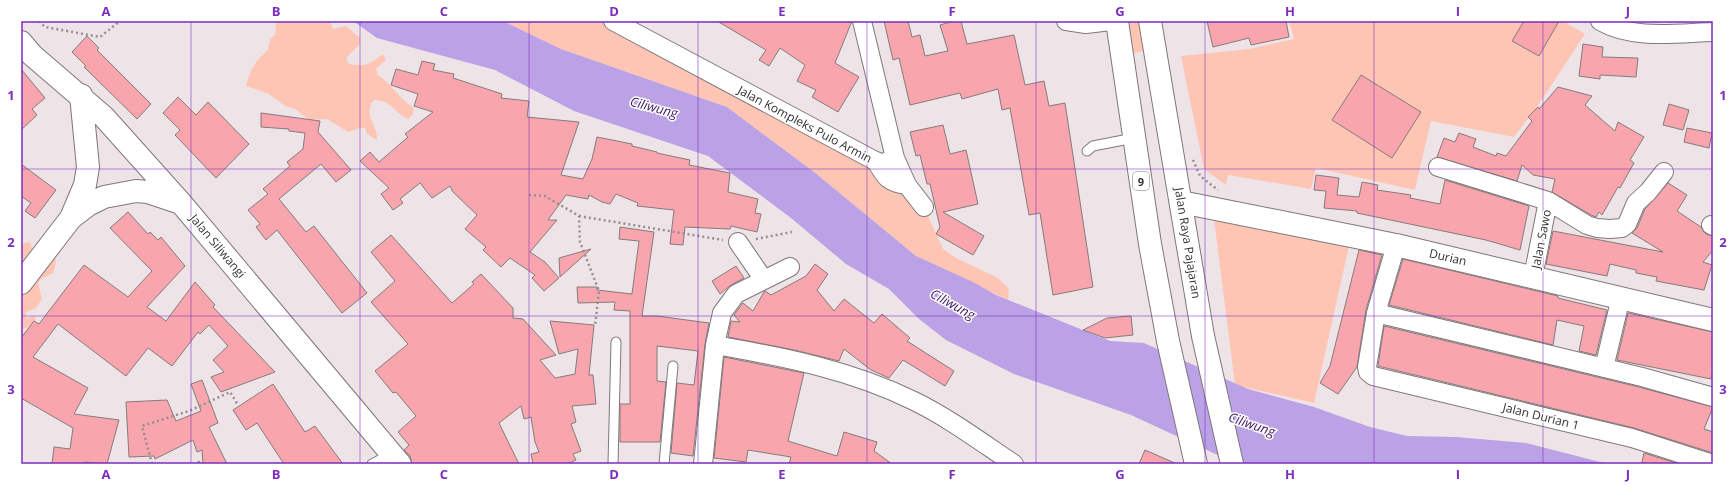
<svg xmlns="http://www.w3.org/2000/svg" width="1734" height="485" font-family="'Open Sans',sans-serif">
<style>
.green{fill:#fec5b4}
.water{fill:#bba1e5}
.building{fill:#f9a5ad;stroke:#847b7b}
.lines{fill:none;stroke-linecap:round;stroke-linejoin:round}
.service-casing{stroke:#80777b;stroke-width:11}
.minor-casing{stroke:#80777b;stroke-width:20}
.tertiary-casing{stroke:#80777b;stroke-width:24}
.primary-casing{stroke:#80777b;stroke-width:24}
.trunk-casing{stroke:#80777b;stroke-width:24}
.path{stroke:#958e91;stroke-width:2.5;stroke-dasharray:2 3;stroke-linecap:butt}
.service{stroke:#fff;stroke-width:9}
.minor{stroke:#fff;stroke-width:18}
.tertiary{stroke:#fff;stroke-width:22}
.primary{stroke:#fff;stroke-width:22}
.trunk{stroke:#fff;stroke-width:22}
.grid{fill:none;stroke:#7b2cbf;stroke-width:1;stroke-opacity:0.55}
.labels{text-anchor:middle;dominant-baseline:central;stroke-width:3;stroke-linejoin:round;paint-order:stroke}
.shield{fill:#fff;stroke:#726f70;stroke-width:1}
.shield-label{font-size:11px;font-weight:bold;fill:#353133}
.street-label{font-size:12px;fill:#353133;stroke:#fff}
.water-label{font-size:13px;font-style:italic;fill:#3c1564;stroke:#fff}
.neatline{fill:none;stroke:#7b2cbf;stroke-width:1.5}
.grid-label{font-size:13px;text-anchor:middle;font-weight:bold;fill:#7b2cbf}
</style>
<rect width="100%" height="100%" fill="#eee4e8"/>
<path class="green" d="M274 21H330L333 29 346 26 361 39 359 45 346 58 349 64C367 67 369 64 383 54L386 60 376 69 378 75C393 85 398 98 414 108L413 114 409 119C394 115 394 100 374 100 362 114 378 125 377 140L367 134 365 128H360L348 132 327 119 309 120 295 109 285 106 269 94 246 86C249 72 256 59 268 50L270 39 275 35 276 23Z
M503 21H613L876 161 924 207 943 249 956 258 998 278 1009 289 1008 300 916 256 814 172 727 107 561 49Z
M1117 21H1150L1156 48 1122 56Z
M1289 21H1563L1585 34 1537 107 1514 137 1431 121 1415 190 1316 168 1311 189 1228 175 1226 185 1204 169 1181 56 1249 49 1294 39Z
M1214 219 1351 237 1314 403 1235 385Z
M30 242 33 252 50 247C57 257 57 262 53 273L41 279 38 283 42 299 36 308 26 312V318L34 316 36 318 31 326 23 329V335L31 338 21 346V266L23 260 21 244Z"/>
<path class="water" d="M353 21H503L561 49 727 107 814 172 916 256 973 282 996 295 1110 341 1144 343 1248 389 1314 407 1370 427 1407 436 1456 437 1526 443 1608 464H1237L1131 415 1014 374 946 340 919 319 889 289 846 264 791 218 708 156 574 111 495 70 377 38Z"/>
<path class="building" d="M717 21H852L835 63 859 77 838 112 812 97 816 90 797 81 805 65 780 48 769 66 759 60 766 50Z
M884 21H908L912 37 920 35 925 56 948 51 940 25 954 21H961L967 44 1014 35 1025 85 1044 81 1049 106 1065 103 1093 287 1053 295 1040 213 1029 215 1010 108 1002 110 998 89 962 99 960 93 910 105 899 58 893 60Z
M1207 21H1286L1289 37 1251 45 1249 38 1213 47Z
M1524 21H1559L1539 56 1512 41Z
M87 36 99 48 97 50 151 104 137 119 84 67 86 66 72 52Z
M1583 44 1603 47 1602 57 1638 58 1636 77 1600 75V79L1579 76Z
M422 61 435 64 433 70 454 74 453 78 502 94 501 98 529 101 527 117 579 122 561 175 583 179 592 159 597 137 632 144V146L657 152V153L690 160 689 165 730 173 728 192 758 199 755 213 761 214 757 232 731 226 730 229 685 227 683 245 670 244 674 210 637 206 638 203 616 194 610 204 602 202 589 195 588 199 566 195 548 220H557L530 252 545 262 559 278 544 291 532 278 535 275 510 258 501 267 483 250 486 247 465 229 477 215 453 192 450 186 432 198 420 183 400 199 403 203 393 210 381 194 389 188 360 161 370 152 379 162 408 137 405 134 433 112 414 106 418 94 391 85 396 69 418 75Z
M21 69 45 98 32 109 37 115 21 130Z
M1361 75 1421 112 1392 158 1332 120Z
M1558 87 1592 96 1585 105 1615 131 1618 122 1644 137 1630 160 1634 163 1620 188 1618 187 1602 215 1599 212 1596 217 1591 215 1552 192 1555 179 1533 175 1522 165 1517 181 1437 157 1444 138 1455 142 1459 133 1476 139 1473 147 1496 156 1497 153 1506 156 1532 121 1528 117 1538 107 1539 109Z
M178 97 196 115 208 102 249 144 216 178 175 135 180 130 163 113Z
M1669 104 1689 110 1683 130 1663 125Z
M261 113 320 121 318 132 351 170 336 182 321 164 279 199 306 232 314 226 367 293 342 313 277 230 266 240 256 227 260 224 248 210 268 194 263 189 290 166 287 162 303 149 305 133 289 131V129L261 127Z
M943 125 950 154 966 150 978 204 943 212 984 236 973 255 936 234 940 227 930 184H927L920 155 916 156 910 132Z
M1687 128 1712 133 1709 148 1684 142Z
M21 164 56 190 35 218 25 211 31 203 21 196Z
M1316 175 1339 178 1337 195 1359 197 1362 182 1378 185 1377 190 1411 195 1410 198 1440 204 1445 180 1529 206 1520 250 1486 240 1357 213V211L1324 208 1326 191 1314 190Z
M1668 183 1687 195 1677 211 1701 227 1706 234 1713 236V250L1703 262 1712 265 1704 290 1656 281 1657 277 1636 273V270L1610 264 1607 276 1546 264 1553 231 1663 252 1632 233 1637 228 1645 209Z
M128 212 148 234 150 232 158 240 161 237 185 266 147 307 166 321 195 282 215 305 213 307 275 372 221 392 211 377 224 372 213 360 228 346 209 325 200 334 198 332 172 366 148 348 126 376 58 324 33 357 88 388 74 414 119 420 107 464 85 462V464H52L54 447 70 449 73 428 21 398V338L34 321 39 324 84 265 128 297 152 271 110 228Z
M620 227 654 232 642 316H657L709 323 705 344 693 456 671 453 677 383 694 385 698 351 657 346V381L666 382 660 442H620V404H630V311L614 310 615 302 578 303 577 287H597V290L632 294 639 241 619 239Z
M391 235 452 303 474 284 472 282 481 274 513 308V318L523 319 556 355 540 360 555 378 575 374 578 349 559 354 550 321 594 325 589 375H593L596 404 572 406 576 422 571 424 581 451 573 454 576 460 567 464H533L531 454 539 452 535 442 531 417 524 419 521 406 499 423 519 464H412L410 456 404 450 409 445 398 432 416 416 396 392 393 393 375 371 408 344 371 302 395 281 371 252Z
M591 249 560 277 559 258Z
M1359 250 1382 255 1366 310 1357 367 1338 394 1320 383 1330 366Z
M1403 259 1558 296V298L1607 310 1596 355 1579 351 1584 326 1557 320 1553 345 1389 305Z
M815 264 828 274 817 290 834 311 844 299 874 323 882 314 910 338 907 341 954 371 945 386 903 360 889 378 871 370 844 349 839 361 794 350 728 337 731 321 740 322 734 315 743 303 753 311 764 292 765 291 771 295 806 276Z
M736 266 744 278 731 285 720 294 712 281Z
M1628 313 1713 332V370L1711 379 1617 360Z
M1131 316 1133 335 1105 338 1083 330 1107 318Z
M1384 326 1639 387 1713 407 1704 429 1713 432V453L1634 428 1378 366Z
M724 357 804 373 788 441 837 456 844 432 877 442 874 451 892 464H789L791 457 748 450 746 462 714 458Z
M202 380 218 423 209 427 227 464H203L202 450 197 452 193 440 155 459 154 456 129 457 126 402 167 400 176 421 201 411 191 384Z
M273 384 305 432 315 426 343 464H284L257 423 246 430 233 410Z
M1145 450 1177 464H1139Z
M1644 453 1679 464H1648L1642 462Z"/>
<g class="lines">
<defs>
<path id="service" d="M1087 151 1093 146 1134 138
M372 464 391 454
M613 464 616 342
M664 464 673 366"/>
<path id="minor" d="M613 21 881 164 895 158 862 21
M1066 21 1086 24 1111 21
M1600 21C1632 40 1677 33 1713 32
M895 158 907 185 924 207
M876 161C885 177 888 183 907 185
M1438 167 1548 201 1587 225 1597 228 1610 229 1622 228 1627 224 1636 203 1648 192 1664 172
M1711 225 1713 226
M738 242 764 280
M1396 245 1376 313 1367 367 1368 372 1373 376 1632 438 1713 464
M1533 277 1548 201
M1376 313 1642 377 1713 397
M715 345C784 357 851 370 914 401 949 418 981 442 1014 464
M1604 368 1621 297
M703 464 715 345 722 313 736 294 790 267"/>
<path id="tertiary" d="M1181 202 1396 245 1713 320"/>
<path id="primary" d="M21 42 32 55 104 117 181 203 400 464
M71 218 85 185 88 167 81 95
M21 283 71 218 88 205 104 197 136 191 148 192 181 203"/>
<path id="trunk" d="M1117 21 1150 244 1168 341 1196 464
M1150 21 1203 336 1232 464"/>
</defs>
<use href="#service" class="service-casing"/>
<use href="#minor" class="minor-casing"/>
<use href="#tertiary" class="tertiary-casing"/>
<use href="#primary" class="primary-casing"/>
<use href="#trunk" class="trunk-casing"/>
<path class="path" d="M39 21 45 27 100 37 120 21
M1193 160 1200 176 1218 190
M529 195 545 196 579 216 580 242 599 291 595 326
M579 216 723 240
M756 239 792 232
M152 464 142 426 189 411 230 392 238 405
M193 464 199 462 200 464"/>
<use href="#service" class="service"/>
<use href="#minor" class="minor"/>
<use href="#tertiary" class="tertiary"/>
<use href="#primary" class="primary"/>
<use href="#trunk" class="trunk"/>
</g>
<path class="grid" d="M191 21V464M360 21V464M529 21V464M698 21V464M867 21V464M1036 21V464M1205 21V464M1374 21V464M1543 21V464M21 169H1713M21 316H1713"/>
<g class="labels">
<rect class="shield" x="1133" y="172" width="16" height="18" rx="3"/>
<g class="shield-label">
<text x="1141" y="181">9</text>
</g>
<g class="street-label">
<text transform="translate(805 124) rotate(28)">Jalan Kompleks Pulo Armin</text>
<text transform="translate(1541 239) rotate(-79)">Jalan Sawo</text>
<text transform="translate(1188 243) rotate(81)">Jalan Raya Pajajaran</text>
<text transform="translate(218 246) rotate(50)">Jalan Siliwangi</text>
<text transform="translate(1448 257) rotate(13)">Durian</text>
<text transform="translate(1541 416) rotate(14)">Jalan Durian 1</text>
</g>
<g class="water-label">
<text transform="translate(654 107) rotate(15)">Ciliwung</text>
<text transform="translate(953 304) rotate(29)">Ciliwung</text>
<text transform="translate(1252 424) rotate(19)">Ciliwung</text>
</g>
</g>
<rect width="1734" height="485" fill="none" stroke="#ffffff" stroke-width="44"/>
<rect x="22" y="22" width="1690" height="441" class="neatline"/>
<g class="grid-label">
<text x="106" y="16">A</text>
<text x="276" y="16">B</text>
<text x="444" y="16">C</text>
<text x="614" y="16">D</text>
<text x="782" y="16">E</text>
<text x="952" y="16">F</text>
<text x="1120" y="16">G</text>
<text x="1290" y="16">H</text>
<text x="1458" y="16">I</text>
<text x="1628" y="16">J</text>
<text x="11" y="100">1</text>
<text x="1723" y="100">1</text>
<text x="11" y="247">2</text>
<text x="1723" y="247">2</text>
<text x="11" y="394">3</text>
<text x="1723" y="394">3</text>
<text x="106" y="479">A</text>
<text x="276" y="479">B</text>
<text x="444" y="479">C</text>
<text x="614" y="479">D</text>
<text x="782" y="479">E</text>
<text x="952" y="479">F</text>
<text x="1120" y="479">G</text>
<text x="1290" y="479">H</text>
<text x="1458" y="479">I</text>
<text x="1628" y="479">J</text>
</g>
</svg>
